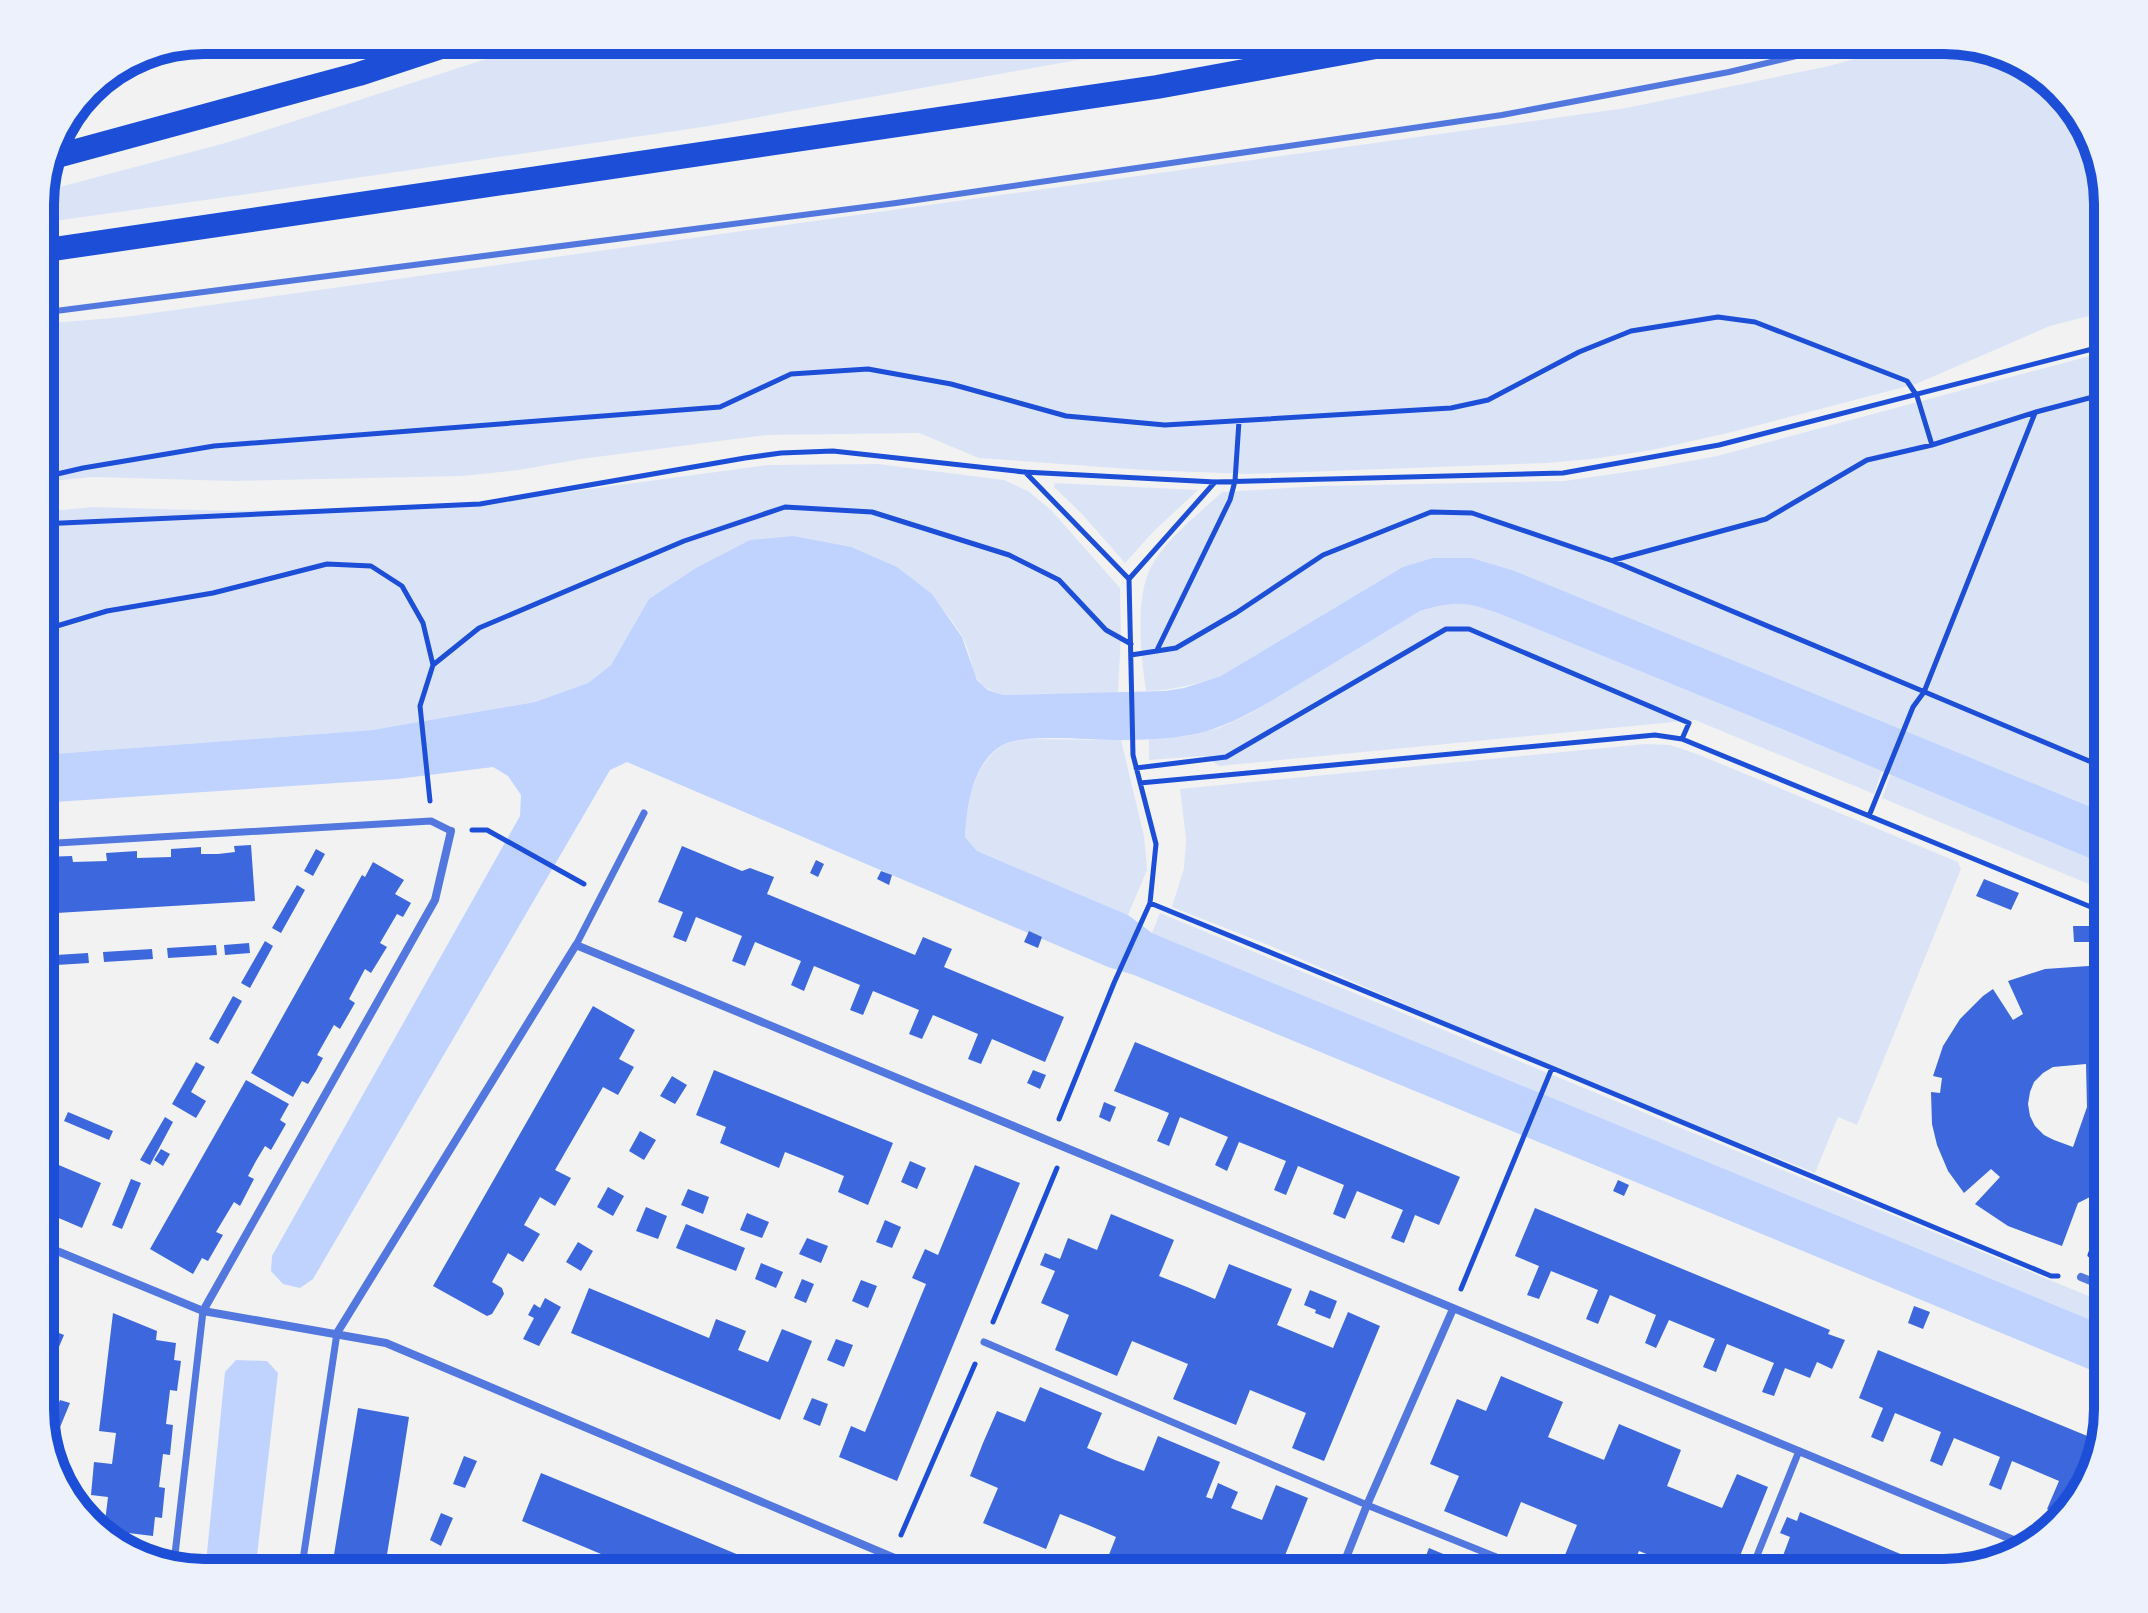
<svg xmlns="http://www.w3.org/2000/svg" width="2148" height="1613" font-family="'IBM Plex Sans',sans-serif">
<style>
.green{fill:#dbe4f7}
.water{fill:#bfd3fe}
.building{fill:#3d67dc;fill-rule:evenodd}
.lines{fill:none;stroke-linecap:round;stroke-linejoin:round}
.path{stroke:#1d4ed8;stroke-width:5}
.service{stroke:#5277de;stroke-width:6}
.pedestrian{stroke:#5277de;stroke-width:7}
.minor{stroke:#5277de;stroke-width:8}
.motorway{stroke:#1d4ed8;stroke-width:24}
.rim{fill:none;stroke:#1d4ed8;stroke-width:10}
</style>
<rect width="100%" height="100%" fill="#f2f2f2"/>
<path class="green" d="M545 40H1190L709 126 248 194 40 223 41 192 229 142Z
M1922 40H1944L2044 74 2091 131 2108 204V311L2050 326 1916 384 1732 432 1652 450 1592 459 1547 463 1248 474 1144 470 979 458 919 433 765 435 581 459 519 470 463 476 233 481 93 477 40 482V324L124 317 1626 108 1829 66Z
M2108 351 2106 715 2108 814 1515 571 1472 558 1221 676C1195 684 1172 691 1146 691 1141 658 1135 599 1150 569 1164 540 1199 514 1222 492L1320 486 1564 481 1647 469 1717 456Z
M878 464 1004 480 1028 491 1051 510 1120 588 1121 635 1118 693 1003 695C966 684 977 664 962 636 954 622 941 608 932 594L650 599 611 665 588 683 535 702 372 730 40 755V512L93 507 232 511 464 506 767 465Z
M1055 483 1198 490 1153 532 1125 563 1083 515 1054 487Z
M1450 603H1472L1500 614 1882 770 1874 794 1695 720 1219 766 1204 756 1149 760V739L1188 736 1219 728 1251 713 1420 611Z
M1033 739 1121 740 1144 836 1147 870 1128 915 977 851 965 837C967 805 972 765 1002 746 1010 741 1023 740 1033 739Z
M1645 744 1670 745 1697 754 1958 862 1961 869 1857 1125 1838 1117 1815 1173 1552 1068 1266 944 1172 907 1184 868 1186 839 1180 789Z
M1891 774 2108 866V892L1882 798Z
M1160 913 2108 1304V1327L1152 933Z"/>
<path class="water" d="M793 536 851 547 897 567 932 594 962 637 977 680 988 690 1003 695 1165 691 1184 688 1221 676 1403 567 1433 558H1472L1515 571 2108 814V866L1782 729 1500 614C1465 601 1456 601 1420 611 1382 634 1344 657 1306 680 1269 702 1234 726 1191 735 1169 739 1141 740 1118 740 1092 740 1024 733 1003 745 972 762 967 806 965 837L977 851 1128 915 1152 933 2108 1327V1377L1134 975 1108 967 627 762 610 770 313 1279 300 1288 283 1284 271 1271 272 1256 520 816 521 795 508 776 493 767 397 779 40 803V755L372 730 535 702 588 683 611 665 649 599 696 568 750 540Z
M236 1360 267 1361 278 1373 255 1573H205L225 1372Z"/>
<path class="building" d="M251 845 255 901 40 914V864H43L42 857 72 856 73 862 107 861 106 853 137 851V858L171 857V849L201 847V854H218L235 852 234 846Z
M682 846 742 871 750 868 774 877 767 894 915 955 923 937 952 949 944 967 1064 1017 1045 1062 992 1039 981 1064 968 1059 978 1034 933 1015 922 1039 909 1034 919 1010 873 991 863 1015 850 1010 860 985 814 966 804 991 791 985 801 961 755 942 745 966 732 961 742 936 696 917 686 942 673 937 683 912 658 902Z
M316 849 325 854 313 876 304 871Z
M816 860 824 864 818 877 810 873Z
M373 862 404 880 395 894 411 903 403 917 397 914 380 943 387 947 371 973 365 969 349 999 355 1003 340 1029 334 1025 317 1055 323 1058 316 1071 308 1084 302 1081 293 1097 251 1073 362 875 365 877Z
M881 871 892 875 889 885 877 879Z
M1984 879 2019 893 2011 910 1976 896Z
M297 885 305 890 281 933 272 928Z
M2073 926H2089L2090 942H2074Z
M1029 931 1042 937 1038 948 1024 942Z
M265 941 273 946 250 988 241 983Z
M249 943 250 953 225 955 224 945Z
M216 945 217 955 168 958 167 948Z
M152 949 153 959 104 962 103 952Z
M88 953 89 963 40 966V956Z
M2103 965 2106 1012 2108 1014V1182L2106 1189 2078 1203 2062 1246 2008 1226 1975 1204 2000 1177 1991 1169 1964 1193 1948 1171 1937 1145 1932 1124 1931 1092 1940 1093 1942 1078 1933 1076 1943 1046 1960 1019 1983 996 1993 989 2013 1020 2023 1014 2008 981 2045 969ZM2086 1064 2087 1107 2073 1147 2054 1140 2044 1135 2035 1126 2030 1116 2028 1104 2030 1092 2034 1082 2043 1073 2053 1067Z
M233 996 242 1001 218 1044 209 1039Z
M593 1006 635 1030 619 1059 634 1067 618 1095 603 1087 555 1170 571 1178 555 1206 540 1197 524 1225 540 1234 523 1262 508 1253 492 1282 502 1288 504 1294 492 1314 487 1316 433 1286Z
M1135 1042 1460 1177 1439 1225 1415 1215 1404 1243 1391 1238 1403 1210 1357 1191 1345 1219 1333 1214 1344 1185 1298 1166 1286 1195 1274 1190 1286 1161 1239 1142 1227 1171 1215 1165 1228 1137 1180 1117 1169 1146 1157 1141 1169 1113 1114 1091Z
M196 1062 205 1067 191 1092 206 1101 196 1118 172 1104Z
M714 1070 893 1143 868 1205 838 1192 844 1176 815 1164 785 1152 779 1168 720 1143 726 1127 696 1115Z
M1033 1070 1046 1075 1040 1089 1027 1083Z
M672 1076 687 1085 675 1104 660 1096Z
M246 1080 289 1104 280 1120 286 1124 271 1150 265 1146 256 1161 248 1176 254 1179 240 1206 234 1202 216 1232 223 1235 208 1261 202 1258 193 1274 150 1249Z
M40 1100 54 1106 50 1115 40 1111Z
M1104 1102 1116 1107 1110 1122 1099 1117Z
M68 1112 113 1131 109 1140 64 1121Z
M165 1117 173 1122 150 1165 140 1160Z
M640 1131 656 1140 644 1160 629 1151Z
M161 1149 170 1154 163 1166 154 1160Z
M40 1157 101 1183 82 1228 40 1210Z
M910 1161 926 1168 917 1189 901 1182Z
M975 1165 1020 1183 897 1481 839 1457 851 1426 865 1432 926 1284 912 1278 925 1249 938 1255Z
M131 1179 141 1183 122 1229 112 1225Z
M1618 1180 1629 1185 1624 1196 1613 1191Z
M608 1187 624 1196 613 1216 597 1207Z
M688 1189 709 1197 703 1214 681 1205Z
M646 1207 667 1216 658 1239 636 1231Z
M1535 1208 1830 1330 1828 1334 1845 1340 1832 1369 1817 1362 1810 1378 1785 1368 1774 1396 1762 1392 1774 1363 1727 1344 1716 1372 1703 1367 1715 1339 1669 1320 1656 1348 1645 1343 1656 1315 1610 1295 1598 1324 1586 1319 1598 1290 1551 1271 1539 1299 1527 1295 1539 1266 1515 1256Z
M747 1213 769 1222 762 1238 740 1230Z
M1111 1214 1174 1240 1159 1276 1187 1287 1215 1299 1229 1264 1292 1289 1277 1325 1333 1348 1348 1312 1380 1326 1324 1461 1292 1448 1306 1413 1250 1390 1236 1425 1173 1399 1188 1364 1132 1341 1117 1376 1055 1350 1069 1315 1041 1303 1055 1271 1040 1265 1045 1253 1060 1259 1068 1238 1097 1250Z
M885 1220 901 1227 892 1248 876 1242Z
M686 1224 745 1248 736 1271 676 1248Z
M2108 1233V1266L2096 1261Z
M807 1238 828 1246 821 1263 799 1254Z
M578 1242 593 1251 581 1271 566 1262Z
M761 1263 783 1272 776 1288 755 1279Z
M802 1279 814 1284 806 1303 794 1298Z
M861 1280 877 1286 868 1308 852 1301Z
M589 1288 709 1338 716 1319 746 1331 738 1350 768 1362 782 1329 812 1341 780 1420 571 1333Z
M1310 1290 1337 1301 1330 1319 1315 1313 1316 1310 1304 1305Z
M545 1298 561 1307 539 1346 523 1339 534 1318 528 1315 534 1304 540 1308Z
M40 1300 56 1307 40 1346Z
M1914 1306 1930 1312 1923 1329 1908 1323Z
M113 1313 157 1331 156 1340 176 1343 174 1360 181 1361 177 1391 170 1390 166 1424 173 1425 170 1455 163 1454 159 1487 165 1488 162 1518 155 1517 153 1536 104 1530 108 1497 91 1495 94 1462 112 1464 116 1433 99 1431Z
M54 1331 64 1335 45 1380 40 1379V1365Z
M836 1339 853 1345 844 1367 827 1360Z
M1878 1350 2097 1440 2080 1490 2071 1486 2059 1514 2047 1509 2059 1481 2012 1461 2001 1490 1989 1485 2000 1457 1954 1438 1942 1466 1930 1461 1941 1432 1895 1413 1883 1442 1871 1437 1883 1408 1859 1398Z
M1501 1376 1563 1402 1548 1437 1604 1460 1619 1424 1681 1450 1667 1486 1722 1508 1737 1474 1768 1487 1733 1573H1693L1639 1551 1630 1573H1593L1563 1560 1577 1525 1521 1502 1507 1537 1444 1511 1459 1476 1430 1464 1457 1399 1486 1411Z
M1040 1387 1102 1413 1087 1448 1115 1460 1144 1471 1158 1436 1220 1462 1206 1497 1212 1499 1218 1483 1238 1492 1231 1508 1262 1520 1276 1485 1308 1498 1278 1573H1204L1179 1562 1175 1573H1105L1102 1572 1116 1537 1088 1525 1060 1514 1046 1549 983 1523 998 1488 970 1476 983 1443 997 1411 1025 1422Z
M812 1398 828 1404 820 1426 803 1419Z
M60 1400 70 1403 51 1449 48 1447 45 1436Z
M358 1408 409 1417 399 1481 384 1573H331Z
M464 1456 477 1461 465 1488 453 1484Z
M541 1473 602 1498 782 1573H646L582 1546 522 1521Z
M1800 1512 1831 1525 1946 1573H1810L1781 1561 1790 1537 1780 1533 1787 1517 1797 1521Z
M441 1513 453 1518 441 1546 430 1540Z
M1429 1548 1460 1561 1488 1573H1419Z
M451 1555 465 1561 460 1573H443Z"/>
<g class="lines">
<path class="path" d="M1025 472 1129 579 1133 755 1156 844 1150 903 1114 983 1059 1119
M40 478 83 468 214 446 720 407 791 374 868 369 951 384 1066 416 1165 425 1451 408 1488 400 1579 352 1631 331 1718 317 1755 322 1907 381 1917 396 1932 445
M40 524 480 504 745 458 781 453 833 451 1024 472 1215 482 1563 473 1719 445 2108 345
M1614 560 1766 519 1867 460 1932 445 2036 412 2108 393
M1129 579 1215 482
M40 631 107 611 213 593 327 564 371 566 402 586 423 623 433 665 420 706 430 801
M1157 650 1230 500 1235 481 1239 421
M1131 655 1176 648 1236 613 1323 555 1431 512 1472 513 1613 561 2108 769
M433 665 479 628 684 541 785 507 872 512 1009 555 1059 580 1106 630 1131 644
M1136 768 1226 757 1446 629H1469L1689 723 1682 739
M1140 783 1655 735 1682 739 2108 914
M1869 816 1913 707 1924 692 2035 413
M472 830H487L584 884
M1150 903 1552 1068 2051 1276H2058
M2090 1255 2108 1209
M1461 1289 1552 1068
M993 1322 1057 1168
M901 1535 975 1364"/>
<path class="service" d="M40 313 896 203 1502 115 1729 72 1864 40"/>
<path class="pedestrian" d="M40 844 431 821 451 831
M576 945 644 813
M984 1342 1367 1505 1536 1573
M174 1563 203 1311
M301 1573 337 1333
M1750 1573 1799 1451"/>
<path class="minor" d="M451 831 435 900 203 1311 386 1343 930 1573
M40 1244 203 1311
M2081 1277 2108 1288
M337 1333 576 945 2028 1546
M1340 1573 1367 1505 1453 1309"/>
<path class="motorway" d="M50 158 359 74 462 40
M40 251 1157 87 1414 40"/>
</g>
<path d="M0 0H2148V1613H0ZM204 54H1944A150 150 0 0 1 2094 204V1409A150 150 0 0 1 1944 1559H204A150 150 0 0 1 54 1409V204A150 150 0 0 1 204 54Z" fill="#edf1fc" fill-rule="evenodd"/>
<path class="rim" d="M204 54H1944A150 150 0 0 1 2094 204V1409A150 150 0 0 1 1944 1559H204A150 150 0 0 1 54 1409V204A150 150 0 0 1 204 54Z"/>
</svg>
